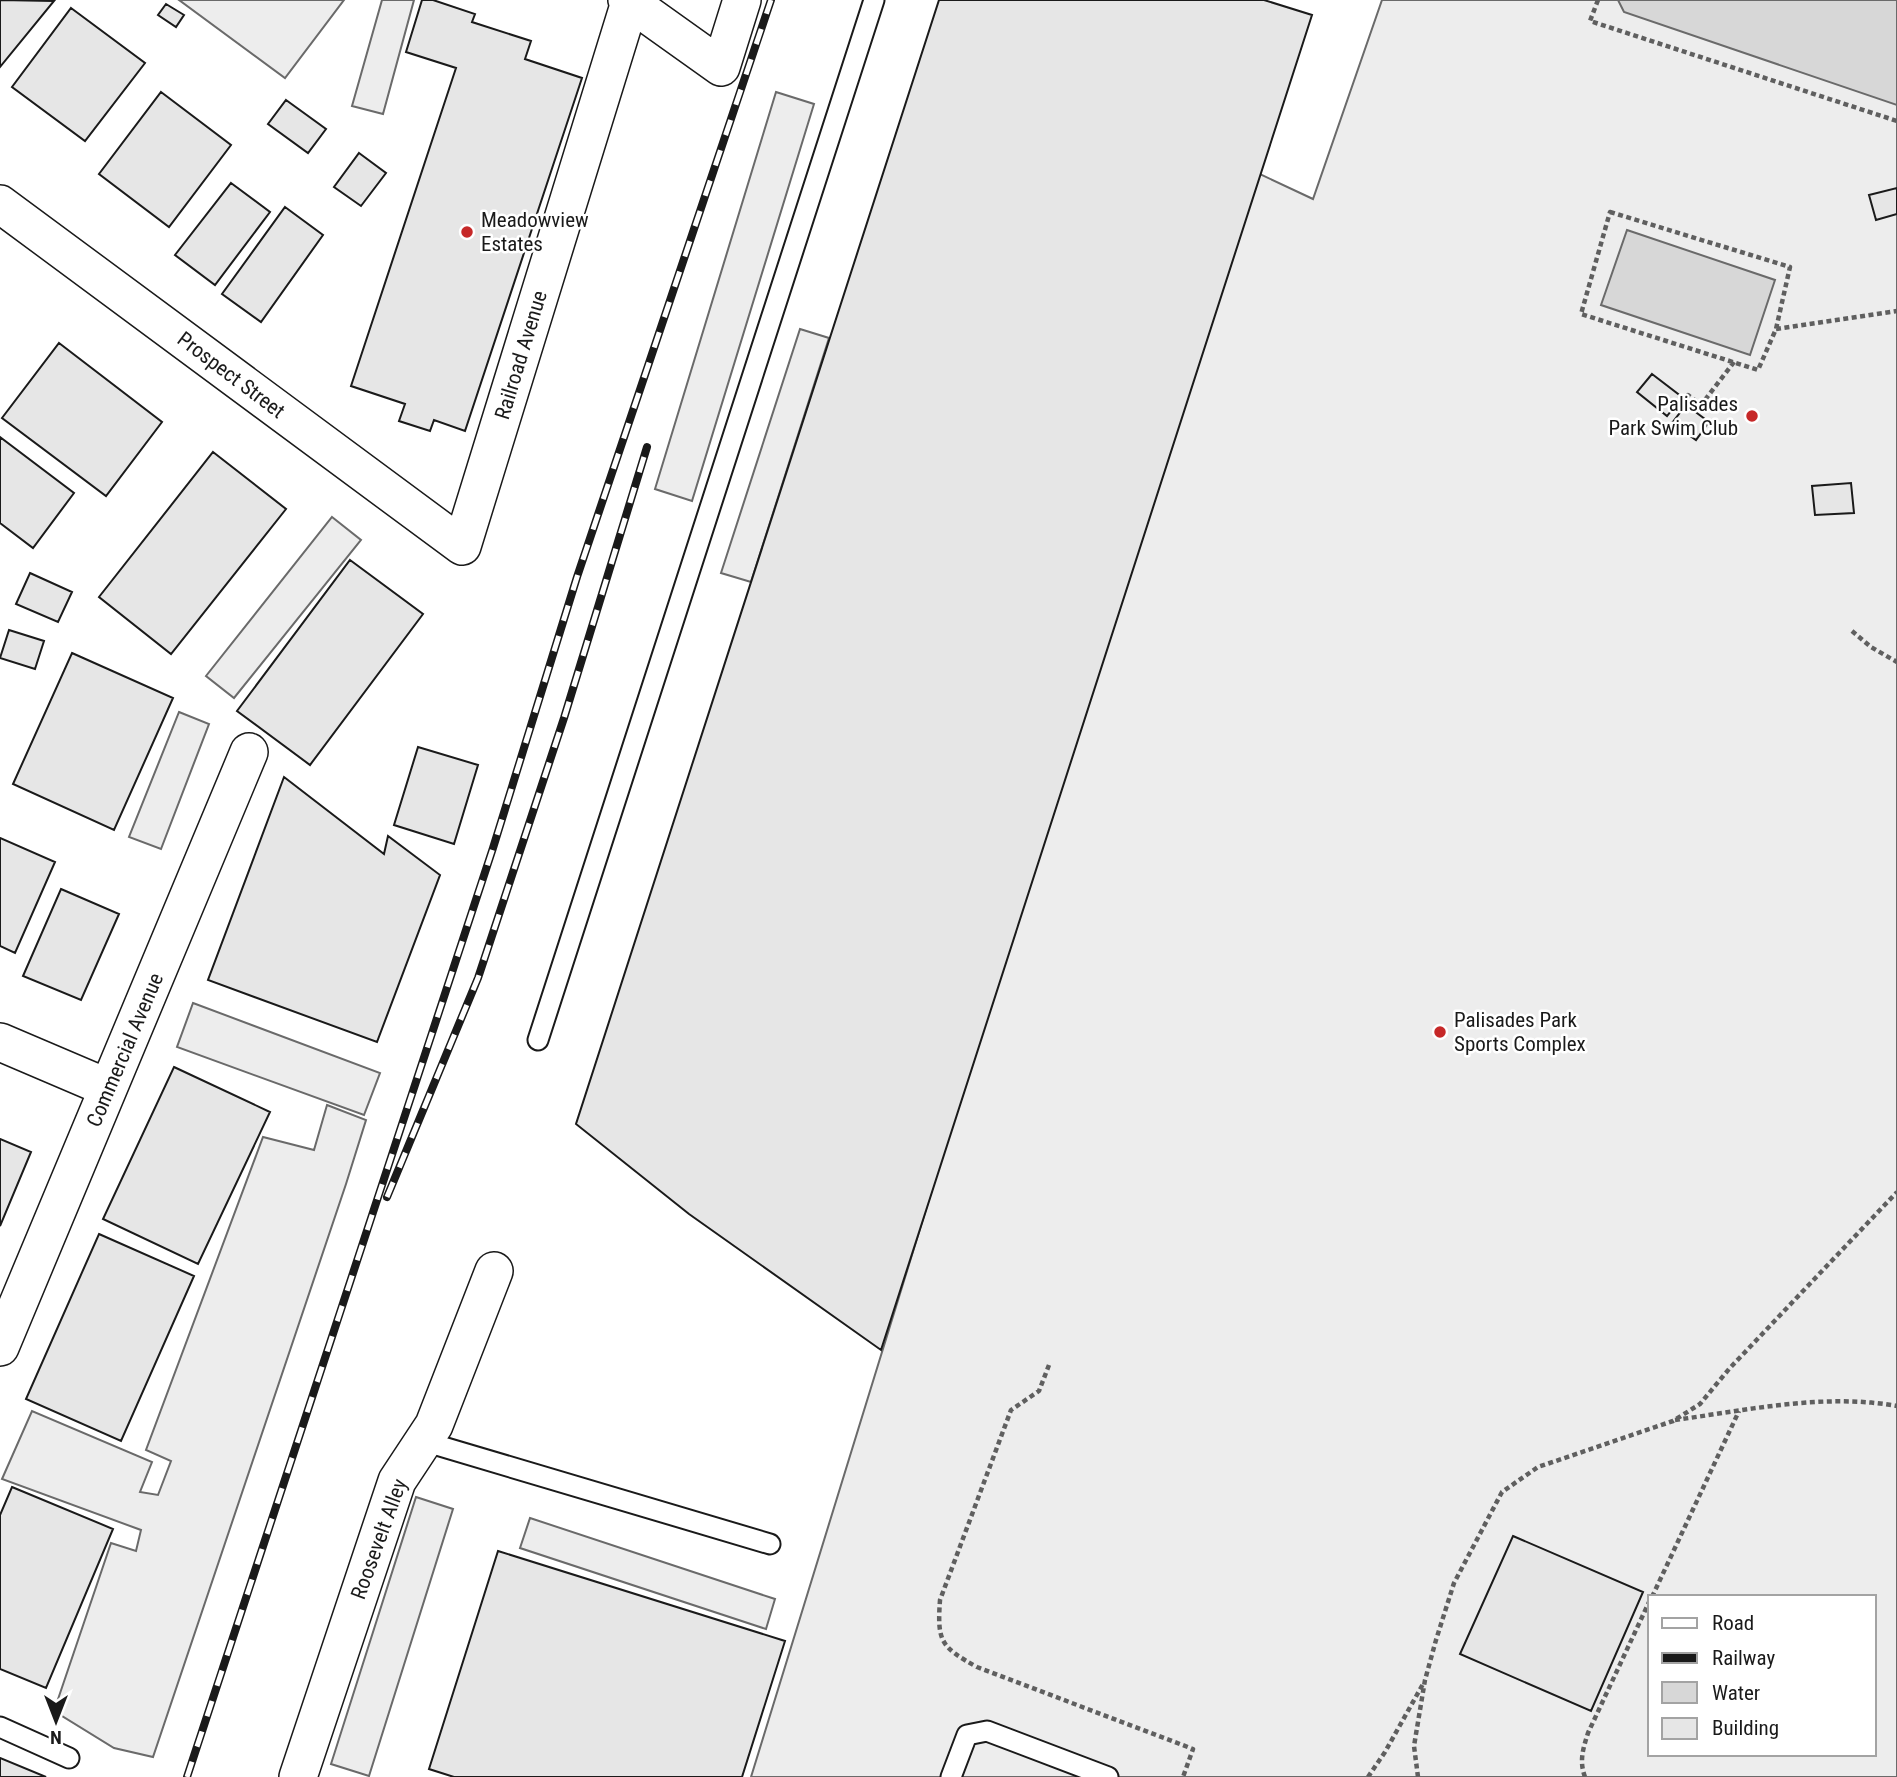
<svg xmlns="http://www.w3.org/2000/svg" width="1897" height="1777" font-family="'Roboto Condensed',sans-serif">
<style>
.built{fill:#ededed;stroke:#6a6a6a;stroke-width:2;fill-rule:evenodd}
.water{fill:#d7d7d7;stroke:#6a6a6a;stroke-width:2}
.building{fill:#e6e6e6;stroke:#1a1a1a;stroke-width:2}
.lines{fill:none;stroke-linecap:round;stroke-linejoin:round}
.lane-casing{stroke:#1a1a1a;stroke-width:23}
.street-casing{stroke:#1a1a1a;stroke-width:40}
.path{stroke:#5f5f5f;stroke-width:4.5;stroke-dasharray:5 3.5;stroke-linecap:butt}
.lane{stroke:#fff;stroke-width:19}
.street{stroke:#fff;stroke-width:37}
.rail-casing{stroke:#1a1a1a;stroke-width:8}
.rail{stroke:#fff;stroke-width:5;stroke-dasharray:16;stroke-linecap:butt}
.poi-dot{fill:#c62828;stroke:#fff;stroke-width:2.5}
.labels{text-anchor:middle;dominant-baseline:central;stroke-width:5;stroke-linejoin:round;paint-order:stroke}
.poi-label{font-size:21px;fill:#1a1a1a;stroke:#fff;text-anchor:start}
.street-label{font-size:21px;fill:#1a1a1a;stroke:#fff}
</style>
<rect width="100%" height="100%" fill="#fff"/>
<path class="built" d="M179 0H344L285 78Z
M382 0H414L383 114 352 106Z
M1382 0H1897V1777H751L1247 168 1313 199ZM1650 1597H1874V1754H1650Z
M776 92 814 104 692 501 655 489Z
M800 329 829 338 751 582 721 573Z
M332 517 361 540 234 698 206 676Z
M179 712 209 724 161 849 129 837Z
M193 1003 380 1073 364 1115 177 1047Z
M327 1105 366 1120 346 1184 153 1757 114 1748 54 1711 111 1543 136 1551 141 1530 2 1479 32 1411 152 1462 140 1492 158 1495 171 1461 146 1450 263 1137 314 1150Z
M416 1497 453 1509 369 1776 331 1764Z
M530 1518 775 1599 766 1629 520 1548Z"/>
<path class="water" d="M1618 0H1897V105L1624 12Z
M1627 230 1775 280 1750 355 1601 305Z"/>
<path class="building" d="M0 0 54 1 0 67Z
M422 0H433L475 14 472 22 531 41 525 59 582 78 465 431 434 420 430 431 399 421 405 404 351 386 456 68 406 52Z
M939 0H1264L1312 15 881 1350 689 1214 576 1124Z
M166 4 184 15 176 27 158 15Z
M71 8 145 63 85 141 12 87Z
M161 92 231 145 169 227 99 174Z
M286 100 326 129 308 153 268 124Z
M359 153 386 173 361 206 334 187Z
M231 183 270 212 215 285 175 255Z
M1897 188V214L1876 220 1869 195Z
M285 207 323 235 261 322 222 294Z
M59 343 162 422 106 496 2 418Z
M1652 374 1682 397 1667 416 1637 392Z
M1686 405 1709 422 1696 440 1672 423Z
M0 437 74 493 33 548 0 523Z
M213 452 286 509 171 654 99 597Z
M1851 483 1854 513 1815 515 1812 486Z
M350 560 423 614 310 765 237 711Z
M30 573 72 592 58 622 16 604Z
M9 630 44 641 35 669 0 658Z
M72 653 173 698 114 830 13 784Z
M418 747 478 765 454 844 394 825Z
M284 777 384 854 388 836 440 875 377 1042 208 980Z
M0 838 55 862 15 953 0 946Z
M61 889 119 914 81 1000 23 976Z
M174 1067 270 1112 198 1264 103 1219Z
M0 1139 31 1152 0 1226Z
M99 1234 194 1276 121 1441 26 1399Z
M12 1487 113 1529 46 1688 0 1669V1515Z
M1513 1536 1643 1592 1591 1711 1460 1654Z
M498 1551 785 1641 742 1777H454L429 1769Z
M0 1758 46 1777H0Z"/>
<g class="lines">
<defs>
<path id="lane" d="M538 1040 874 0
M423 1441 770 1544
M0 1727 69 1758
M951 1777 967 1735 987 1731 1108 1777"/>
<path id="street" d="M627 0 721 67 742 0
M0 204 462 546 630 2
M0 1042 108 1088
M0 1347 249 752
M298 1777 397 1481 434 1425 494 1271"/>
</defs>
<use href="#lane" class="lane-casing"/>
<use href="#street" class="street-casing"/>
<path class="path" d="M1598 0 1590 21 1897 121
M1610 212 1790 267 1776 329 1758 370 1581 314Z
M1776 329 1897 311
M1676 410 1688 395 1701 405 1734 362
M1852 631 1871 647 1897 662
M1049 1365 1039 1391 1011 1410 940 1600C937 1642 941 1647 977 1667L1193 1749 1183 1777
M1675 1420C1748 1410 1824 1393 1897 1406
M1652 1597 1739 1411
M1368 1777 1385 1752 1423 1684
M1418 1777 1414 1746 1425 1680 1436 1640 1454 1583 1502 1492 1538 1467 1673 1421 1700 1404 1729 1369 1897 1192
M1585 1777C1579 1761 1583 1749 1588 1733L1650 1600"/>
<use href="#lane" class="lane"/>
<use href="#street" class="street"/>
<defs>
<path id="rail" d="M387 1197 478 978 564 718 647 447
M187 1777 493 848 577 577 771 0"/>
</defs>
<use href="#rail" class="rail-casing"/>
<use href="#rail" class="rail"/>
</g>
<g class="poi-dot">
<circle cx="467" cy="232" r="7"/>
<circle cx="1752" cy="416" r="7"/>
<circle cx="1440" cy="1032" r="7"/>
</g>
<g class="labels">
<g class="poi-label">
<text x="481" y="220">Meadowview<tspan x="481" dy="24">Estates</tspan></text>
<text x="1738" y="404" text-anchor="end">Palisades<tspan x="1738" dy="24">Park Swim Club</tspan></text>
<text x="1454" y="1020">Palisades Park<tspan x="1454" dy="24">Sports Complex</tspan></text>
</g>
<g class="street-label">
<text transform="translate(521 355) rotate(-73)">Railroad Avenue</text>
<text transform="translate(231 375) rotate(37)">Prospect Street</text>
<text transform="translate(125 1050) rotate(-67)">Commercial Avenue</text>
<text transform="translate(379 1539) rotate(-70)">Roosevelt Alley</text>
</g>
</g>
<rect x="1648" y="1595" width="228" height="161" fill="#ffffff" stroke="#a3a3a3" stroke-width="2"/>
<rect x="1662" y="1618" width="35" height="10" fill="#ffffff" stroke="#a3a3a3" stroke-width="2"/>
<text x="1712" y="1630" font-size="21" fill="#1a1a1a">Road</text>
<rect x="1662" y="1653" width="35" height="10" fill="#1a1a1a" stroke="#a3a3a3" stroke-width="2"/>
<text x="1712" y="1665" font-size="21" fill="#1a1a1a">Railway</text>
<rect x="1662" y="1682" width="35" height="21" fill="#d7d7d7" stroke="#a3a3a3" stroke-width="2"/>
<text x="1712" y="1700" font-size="21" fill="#1a1a1a">Water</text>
<rect x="1662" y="1718" width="35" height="21" fill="#e6e6e6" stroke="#a3a3a3" stroke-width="2"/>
<text x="1712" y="1735" font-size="21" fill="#1a1a1a">Building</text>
<g transform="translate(56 1721) rotate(180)" stroke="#ffffff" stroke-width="5" paint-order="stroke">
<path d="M0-5L12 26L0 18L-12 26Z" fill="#1a1a1a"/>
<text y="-10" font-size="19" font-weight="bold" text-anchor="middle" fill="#1a1a1a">N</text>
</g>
</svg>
